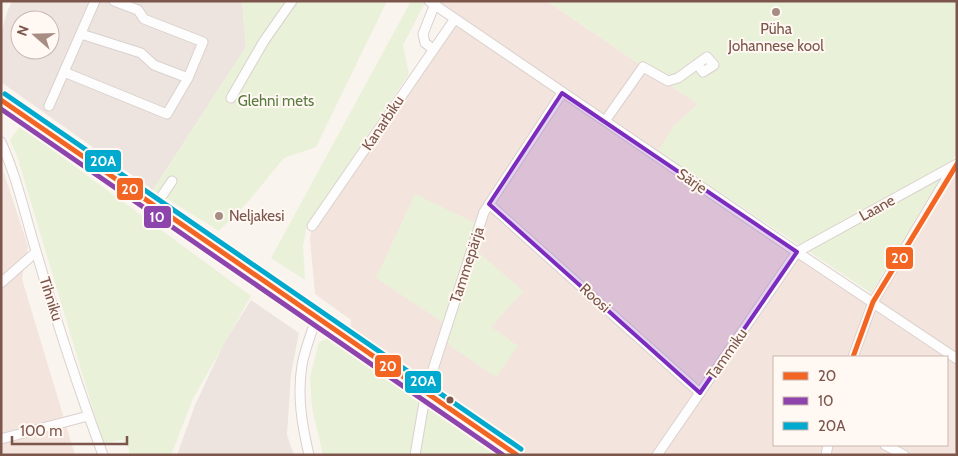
<svg xmlns="http://www.w3.org/2000/svg" width="958" height="456" font-family="Cabin,sans-serif">
<style>
.residential{fill:#f3e5dd;fill-rule:evenodd}
.industrial{fill:#ede4df;fill-rule:evenodd}
.green{fill:#eaf1d9}
.lines{fill:none;stroke-linecap:round;stroke-linejoin:round}
.minor-casing{stroke:#dad1cd;stroke-width:11}
.major-casing{stroke:#dbcfcb;stroke-width:12}
.minor{stroke:#fefdfd;stroke-width:9}
.major{stroke:#f4ede6;stroke-width:10}
.bus-1-casing{stroke:#fff8f3;stroke-width:9}
.bus-2-casing{stroke:#fff8f3;stroke-width:9}
.bus-3-casing{stroke:#fff8f3;stroke-width:9}
.bus-1{stroke:#f26522;stroke-width:5}
.bus-2{stroke:#8e44ad;stroke-width:5}
.bus-3{stroke:#00a9ce;stroke-width:5}
.marked{fill:#7b2cbf;fill-opacity:0.2;stroke:#7b2cbf;stroke-width:4;stroke-linejoin:round}
.poi-dot{fill:#a88d84;stroke:#fff8f3;stroke-width:2}
.bus-dot{fill:#7c554b;stroke:#fff8f3;stroke-width:2}
.labels{text-anchor:middle;dominant-baseline:central;stroke-width:4;stroke-linejoin:round;paint-order:stroke}
.poi-label{font-size:15px;fill:#7c554b;stroke:#fff8f3}
.park-label{font-size:15px;fill:#5a7c3f;stroke:#fff8f3}
.street-label{font-size:15px;fill:#7c554b;stroke:#fff8f3}
.line-badge{stroke:#fff8f3;stroke-width:2}
.badge-label{font-size:14px;text-anchor:middle;font-weight:bold;fill:#fff}
</style>
<rect width="100%" height="100%" fill="#faf4ef"/>
<path class="residential" d="M439 1H547L698 104 674 126 658 152 797 252 873 302 957 161V455H371L345 410 351 320 315 294 310 239 312 226 454 20ZM774 357H947V445H774Z
M1 164 28 246 22 279 75 455H1Z"/>
<path class="industrial" d="M12 1H242L246 47 153 190 1 82V33L7 12ZM20 20H50V50H20Z
M251 300 299 333 291 374 287 435 294 455H177L195 405 224 343Z"/>
<path class="green" d="M242 1H387L316 147 284 158 247 203 219 231 153 190 246 47Z
M411 1H426L403 45 409 74 307 225 303 246 305 280 271 258Z
M547 1H957V153L871 293 658 151 674 126 698 104Z
M20 126 251 296 193 399 171 455H129V449L122 440 103 443 17 156 10 140Z
M415 194 475 223 468 243 523 291 491 327 518 346 496 377 449 345 441 321 376 278Z
M332 337 433 405V408L481 443 492 446 505 455H323L312 408 310 377 319 342Z"/>
<g class="lines">
<defs>
<path id="minor" d="M114 1 138 10 144 19 203 42 188 78
M429 1 797 252 957 359
M433 49 425 43 423 34 436 1
M64 72 167 114 188 78 154 65 141 53 81 34
M231 98 264 41 292 1
M49 106 95 1
M605 121 643 67 668 81 678 78 707 57 714 65 703 72 697 64
M1 142C17 177 25 215 36 251 56 320 78 388 103 455
M489 204 700 393
M155 206 172 181
M312 226 454 20
M1 283 36 252
M853 357 873 302 954 166
M1 439 88 416
M885 445 904 455
M309 455C302 425 297 396 302 365 305 348 312 332 317 316
M415 455 426 391 484 212 562 93
M657 455 797 252 957 164
M826 455 828 445"/>
<path id="major" d="M1 100 517 455"/>
</defs>
<use href="#minor" class="minor-casing"/>
<use href="#major" class="major-casing"/>
<use href="#minor" class="minor"/>
<use href="#major" class="major"/>
<defs>
<path id="bus-1" d="M1 100 517 455
M853 357 873 302 957 164"/>
<path id="bus-2" d="M1 109 503 455"/>
<path id="bus-3" d="M5 94 521 449"/>
</defs>
<use href="#bus-1" class="bus-1-casing"/>
<use href="#bus-2" class="bus-2-casing"/>
<use href="#bus-3" class="bus-3-casing"/>
<use href="#bus-1" class="bus-1"/>
<use href="#bus-2" class="bus-2"/>
<use href="#bus-3" class="bus-3"/>
</g>
<path class="marked" d="M562 93 797 252 700 393 489 204Z"/>
<g class="poi-dot">
<circle cx="776" cy="12" r="5"/>
<circle cx="219" cy="216" r="5"/>
</g>
<circle class="bus-dot" cx="450" cy="400" r="4.5"/>
<g class="labels">
<g class="poi-label">
<text x="776" y="29">Püha<tspan x="776" dy="17">Johannese kool</tspan></text>
<text x="229" y="216" text-anchor="start">Neljakesi</text>
</g>
<g class="park-label">
<text x="276" y="101">Glehni mets</text>
</g>
<g class="street-label">
<text transform="translate(383 123) rotate(-56)">Kanarbiku</text>
<text transform="translate(692 181) rotate(34)">Särje</text>
<text transform="translate(877 208) rotate(-29)">Laane</text>
<text transform="translate(467 265) rotate(-72)">Tammepärja</text>
<text transform="translate(595 298) rotate(42)">Roosi</text>
<text transform="translate(51 299) rotate(72)">Tihniku</text>
<text transform="translate(727 354) rotate(-55)">Tammiku</text>
</g>
</g>
<g class="line-badge">
<rect x="84" y="149" width="38" height="24" rx="5" fill="#00a9ce"/>
<rect x="116" y="177" width="28" height="24" rx="5" fill="#f26522"/>
<rect x="143" y="205" width="29" height="24" rx="5" fill="#8e44ad"/>
<rect x="885" y="246" width="29" height="24" rx="5" fill="#f26522"/>
<rect x="374" y="354" width="28" height="24" rx="5" fill="#f26522"/>
<rect x="404" y="370" width="38" height="24" rx="5" fill="#00a9ce"/>
</g>
<g class="badge-label">
<text x="103" y="166">20A</text>
<text x="130" y="194">20</text>
<text x="157" y="222">10</text>
<text x="900" y="263">20</text>
<text x="388" y="371">20</text>
<text x="423" y="386">20A</text>
</g>
<rect width="958" height="456" fill="none" stroke="#7c554b" stroke-width="5"/>
<rect x="773" y="356" width="175" height="90" fill="#fff8f3" stroke="#cbb7b0"/>
<rect x="783" y="372" width="25" height="8" fill="#f26522" stroke="#cbb7b0"/>
<text x="818" y="381" font-size="15" fill="#7c554b">20</text>
<rect x="783" y="397" width="25" height="8" fill="#8e44ad" stroke="#cbb7b0"/>
<text x="818" y="406" font-size="15" fill="#7c554b">10</text>
<rect x="783" y="422" width="25" height="8" fill="#00a9ce" stroke="#cbb7b0"/>
<text x="818" y="431" font-size="15" fill="#7c554b">20A</text>
<g transform="translate(35 35) rotate(290)"><circle r="24" fill="#fff8f3" stroke="#cbb7b0"/>
<path d="M0-4L9 19L0 12L-9 19Z" fill="#a88d84"/>
<text y="-8" font-size="14" font-weight="bold" text-anchor="middle" fill="#7c554b">N</text>
</g>
<path d="M12 436v8h115v-8" fill="none" stroke="#7c554b" stroke-width="2.5"/>
<text x="20" y="436" font-size="15" fill="#7c554b" stroke="#fff8f3" stroke-width="4" paint-order="stroke">100 m</text>
</svg>
